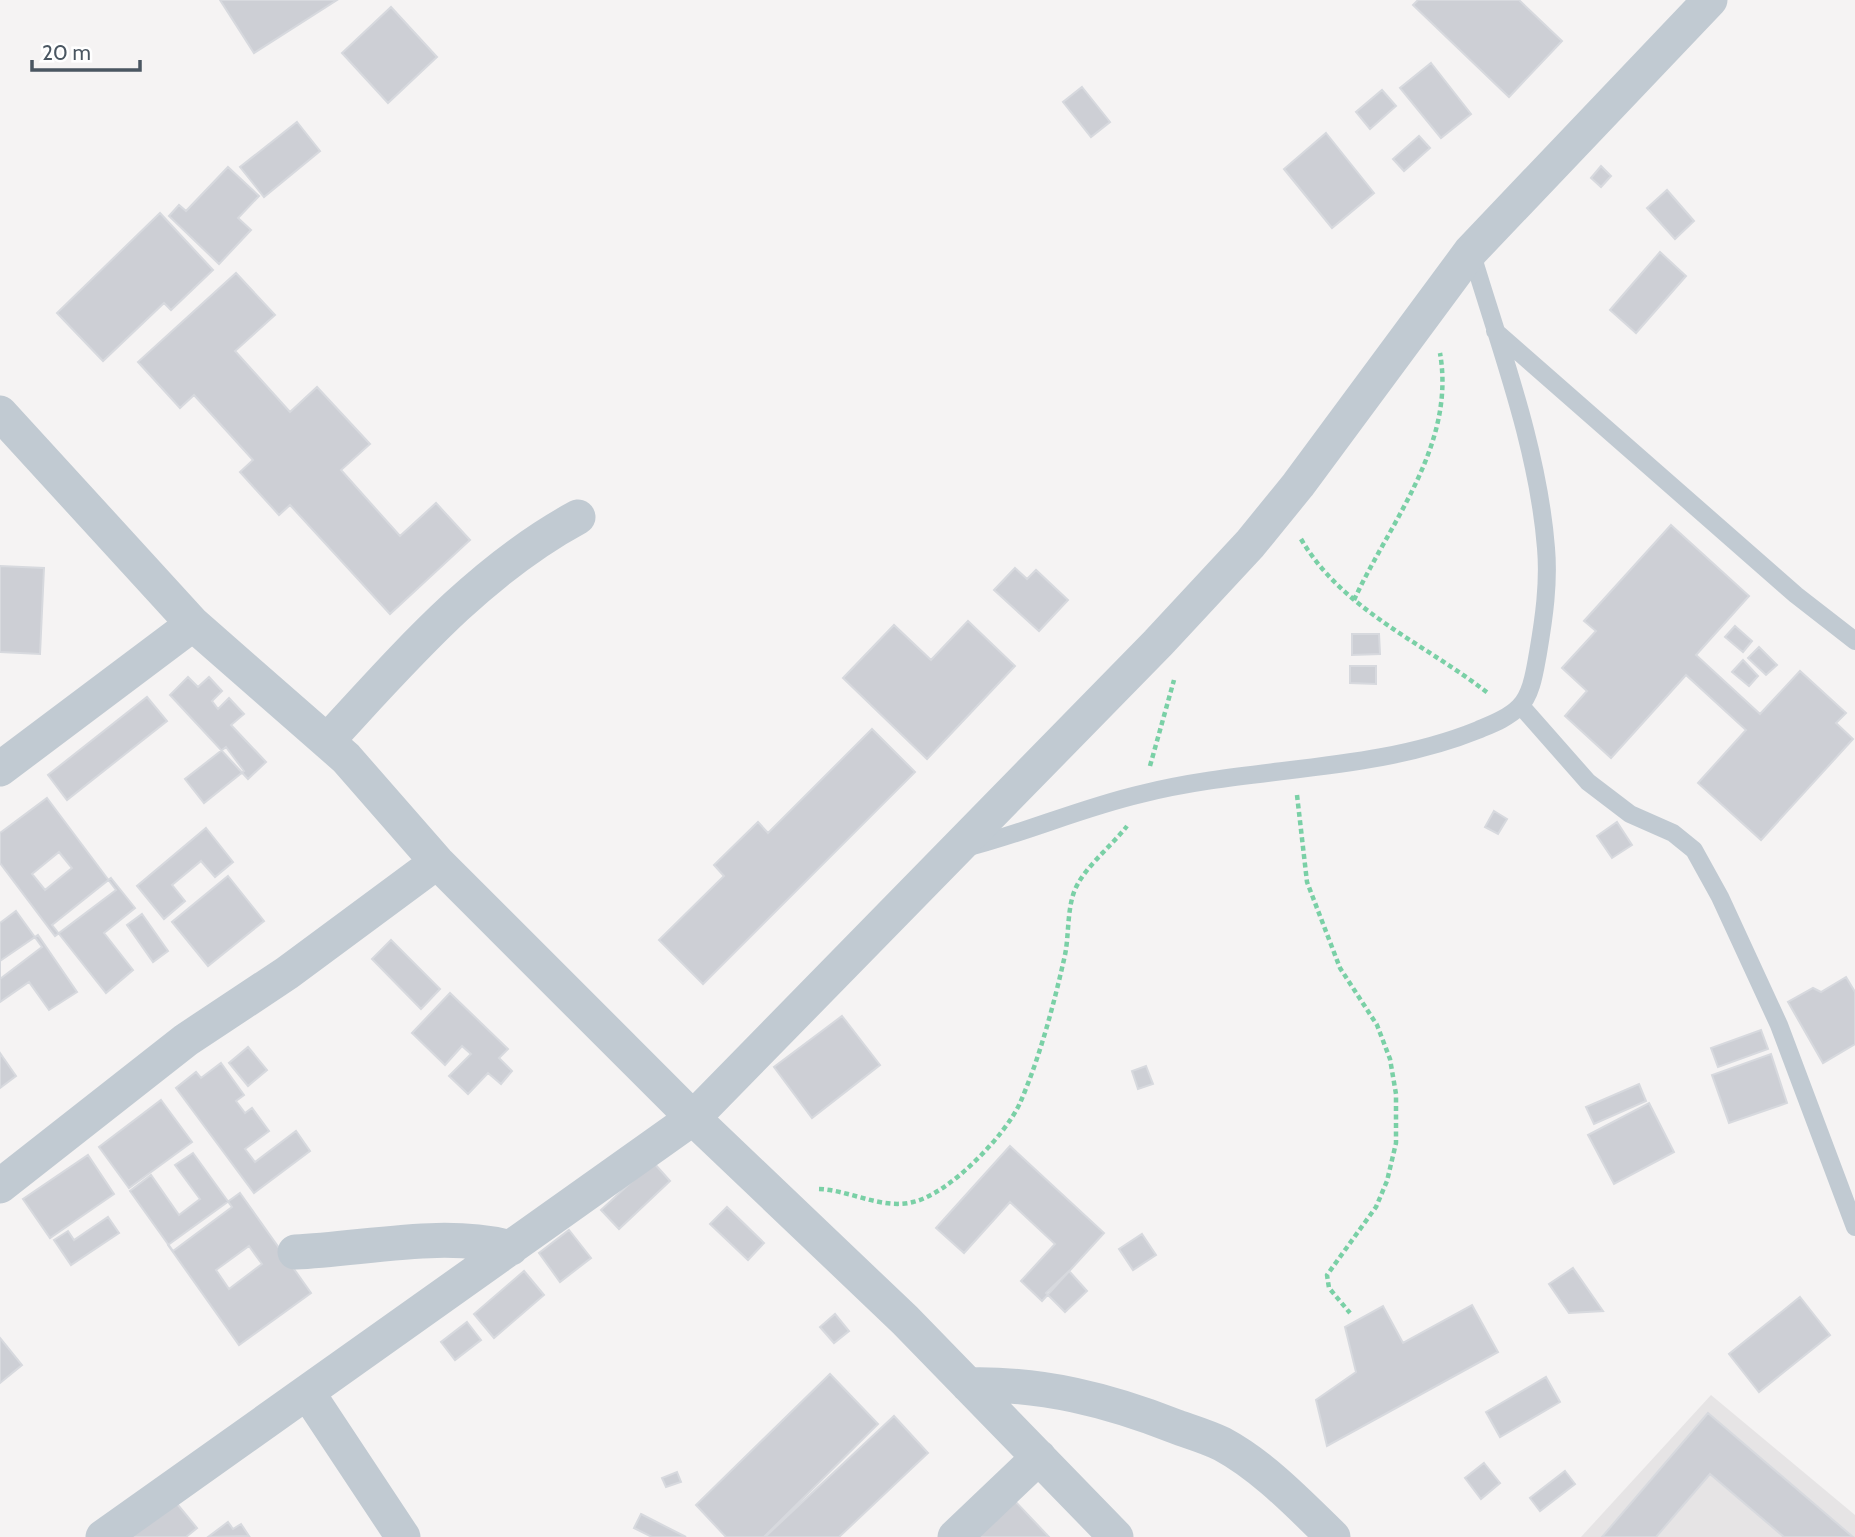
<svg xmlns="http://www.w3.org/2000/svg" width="1855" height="1537" font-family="Cabin,sans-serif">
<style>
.education{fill:#e6e4e5}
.building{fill:#cdcfd5;stroke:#d7d9de;stroke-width:2;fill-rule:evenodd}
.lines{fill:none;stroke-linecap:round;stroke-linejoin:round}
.path{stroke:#7ad0a6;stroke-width:4.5;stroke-dasharray:5 3.5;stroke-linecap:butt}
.service{stroke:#c1cad2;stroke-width:18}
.minor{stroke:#c1cad2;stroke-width:35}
</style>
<rect width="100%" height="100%" fill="#f5f3f3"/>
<path class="education" d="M1711 1395 1855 1515V1537H1581Z"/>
<path class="building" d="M220 0H337L254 53Z
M1418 0H1519L1562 41 1509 97 1413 5Z
M391 7 437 57 388 103 342 53Z
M1431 63 1471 114 1441 138 1400 88Z
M1082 87 1110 122 1091 137 1063 102Z
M1382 90 1396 106 1370 129 1356 112Z
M297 122 320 151 264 197 240 167Z
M1326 133 1374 193 1332 228 1284 169Z
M1419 136 1430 148 1404 171 1393 159Z
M1601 166 1611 176 1601 187 1591 178Z
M228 167 259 196 238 218 251 230 219 264 169 216 179 205 186 211Z
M1667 190 1694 221 1675 239 1647 208Z
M160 213 213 270 171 310 164 303 103 361 57 313Z
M1660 252 1686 276 1636 333 1610 310Z
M236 273 275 315 235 351 290 412 317 387 370 444 341 470 400 536 436 503 470 540 390 614 290 505 279 515 240 472 253 460 194 395 180 408 138 362Z
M1671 525 1749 596 1696 655 1760 714 1800 671 1846 713 1836 723 1853 739 1761 840 1698 783 1746 730 1686 675 1611 758 1565 716 1587 691 1562 668 1596 631 1584 621Z
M0 566 44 568 40 654 0 652Z
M1015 568 1027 579 1036 570 1068 600 1039 631 994 590Z
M968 621 1015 666 927 759 843 678 894 625 931 660Z
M1735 626 1752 641 1743 652 1725 637Z
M1352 634H1379L1380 654 1352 655Z
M1759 647 1777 665 1766 675 1748 658Z
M1743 660 1758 676 1749 686 1732 672Z
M1350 666H1376V684L1350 683Z
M188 677 198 687 209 677 222 691 212 701 218 709 229 698 244 714 231 725 266 762 248 779 170 695Z
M147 697 167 721 67 800 48 775Z
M872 729 915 772 703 984 659 940 724 876 714 865 758 822 768 833Z
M226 747 244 771 204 803 185 779Z
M47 798 116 890 55 936 0 863V833ZM59 852 72 868 45 890 32 874Z
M1494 811 1507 819 1498 834 1485 827Z
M1617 822 1632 845 1612 858 1597 836Z
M206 828 233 862 215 877 201 861 172 885 185 901 164 919 137 886Z
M228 876 264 921 208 966 172 922Z
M111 878 135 908 104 933 133 970 106 993 52 925Z
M16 911 42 947 0 979V923Z
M142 914 168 951 153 962 127 925Z
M38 935 77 992 49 1010 29 982 0 1002V961Z
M391 940 440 989 421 1009 372 959Z
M1846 977 1855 992V1044L1823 1063 1788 1002 1813 988 1821 992Z
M450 993 508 1049 499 1058 512 1071 501 1084 488 1073 468 1094 449 1076 471 1054 462 1046 445 1065 412 1033Z
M842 1016 880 1065 812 1118 774 1067Z
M1761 1030 1768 1049 1718 1067 1711 1048Z
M248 1047 267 1070 248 1086 229 1063Z
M0 1053 16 1076 0 1088Z
M1771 1054 1787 1103 1729 1123 1712 1075Z
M221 1063 244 1095 236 1101 245 1113 252 1108 269 1131 245 1149 255 1162 296 1131 310 1151 254 1193 176 1088 196 1072 201 1078Z
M1146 1066 1153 1084 1138 1089 1132 1071Z
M1639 1084 1646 1101 1594 1124 1586 1107Z
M161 1100 192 1142 129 1188 99 1147Z
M1649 1103 1674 1152 1614 1184 1588 1135Z
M1010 1146 1104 1233 1042 1301 1021 1281 1055 1244 1010 1202 964 1253 936 1228Z
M193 1153 232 1207 173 1251 130 1191 151 1175 179 1215 200 1199 175 1165Z
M88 1155 114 1194 50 1238 23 1199Z
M653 1162 670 1181 619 1229 601 1210Z
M240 1193 311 1293 239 1345 168 1245ZM249 1246 262 1264 229 1289 216 1270Z
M727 1207 764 1243 748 1260 710 1224Z
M108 1217 119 1233 71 1265 54 1240 68 1231 74 1240Z
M569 1230 591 1258 560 1282 539 1253Z
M1142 1234 1156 1255 1133 1270 1119 1249Z
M1573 1268 1603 1311 1569 1313 1549 1284Z
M524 1271 544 1295 494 1338 474 1314Z
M1069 1271 1087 1291 1065 1312 1046 1293Z
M1800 1297 1830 1335 1759 1392 1729 1354Z
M1472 1305 1498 1352 1327 1446 1316 1400 1356 1372 1345 1327 1383 1306 1403 1343Z
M835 1314 849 1331 834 1343 820 1327Z
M467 1322 481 1340 455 1360 441 1342Z
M0 1338 22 1365 0 1383Z
M830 1374 878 1424 764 1537H726L696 1505Z
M1546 1377 1560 1402 1500 1437 1486 1412Z
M1708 1413 1853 1537H1784L1710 1474 1656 1537H1602Z
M894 1416 928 1453 839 1537H765Z
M1484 1463 1500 1483 1481 1499 1465 1478Z
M1565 1471 1575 1484 1540 1511 1530 1498Z
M677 1472 681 1482 666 1487 662 1478Z
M173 1499 197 1528 186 1537H127Z
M1014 1500 1049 1537H975Z
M641 1514 686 1537H652L634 1528Z
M228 1522 233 1529 241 1524 249 1536 208 1537Z"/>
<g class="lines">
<path class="path" d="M1301 539C1343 611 1426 644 1489 694
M1354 600C1390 522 1456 445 1440 353
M1150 766 1174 680
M1297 795 1307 882 1340 968 1377 1025 1390 1059 1396 1094V1143L1387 1181 1376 1207 1327 1275 1329 1288 1350 1313
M819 1189C849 1190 883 1210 913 1202 949 1194 1005 1136 1020 1103 1040 1057 1054 1004 1065 955 1069 935 1067 912 1074 892 1083 868 1111 847 1127 826"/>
<path class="service" d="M1495 331 1796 595 1855 641
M1521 706 1588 782 1630 814 1673 833 1694 850 1720 897 1779 1025 1855 1227
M965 848C1025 833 1081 808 1141 794 1252 766 1372 773 1478 730 1492 724 1508 718 1519 707 1532 695 1535 669 1538 653 1544 618 1549 583 1546 548 1538 447 1500 348 1471 251"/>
<path class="minor" d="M0 413 193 624 346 758 437 862 693 1118 905 1320 1116 1537
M327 741C403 659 478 571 578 517
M0 769 193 624
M0 1186 186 1040 287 973 437 862
M295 1252C365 1249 444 1230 511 1248
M968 1385C1041 1383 1109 1400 1177 1427 1191 1432 1208 1437 1222 1444 1263 1466 1299 1504 1333 1537
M307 1392 403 1537
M103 1537 693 1118 1158 643 1250 544 1298 485 1471 251 1710 0
M955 1537 1039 1457"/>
</g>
<path d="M32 60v10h108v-10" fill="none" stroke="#4a5661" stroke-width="3.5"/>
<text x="42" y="60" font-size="21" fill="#4a5661" stroke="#ffffff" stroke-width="5" paint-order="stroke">20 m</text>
</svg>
